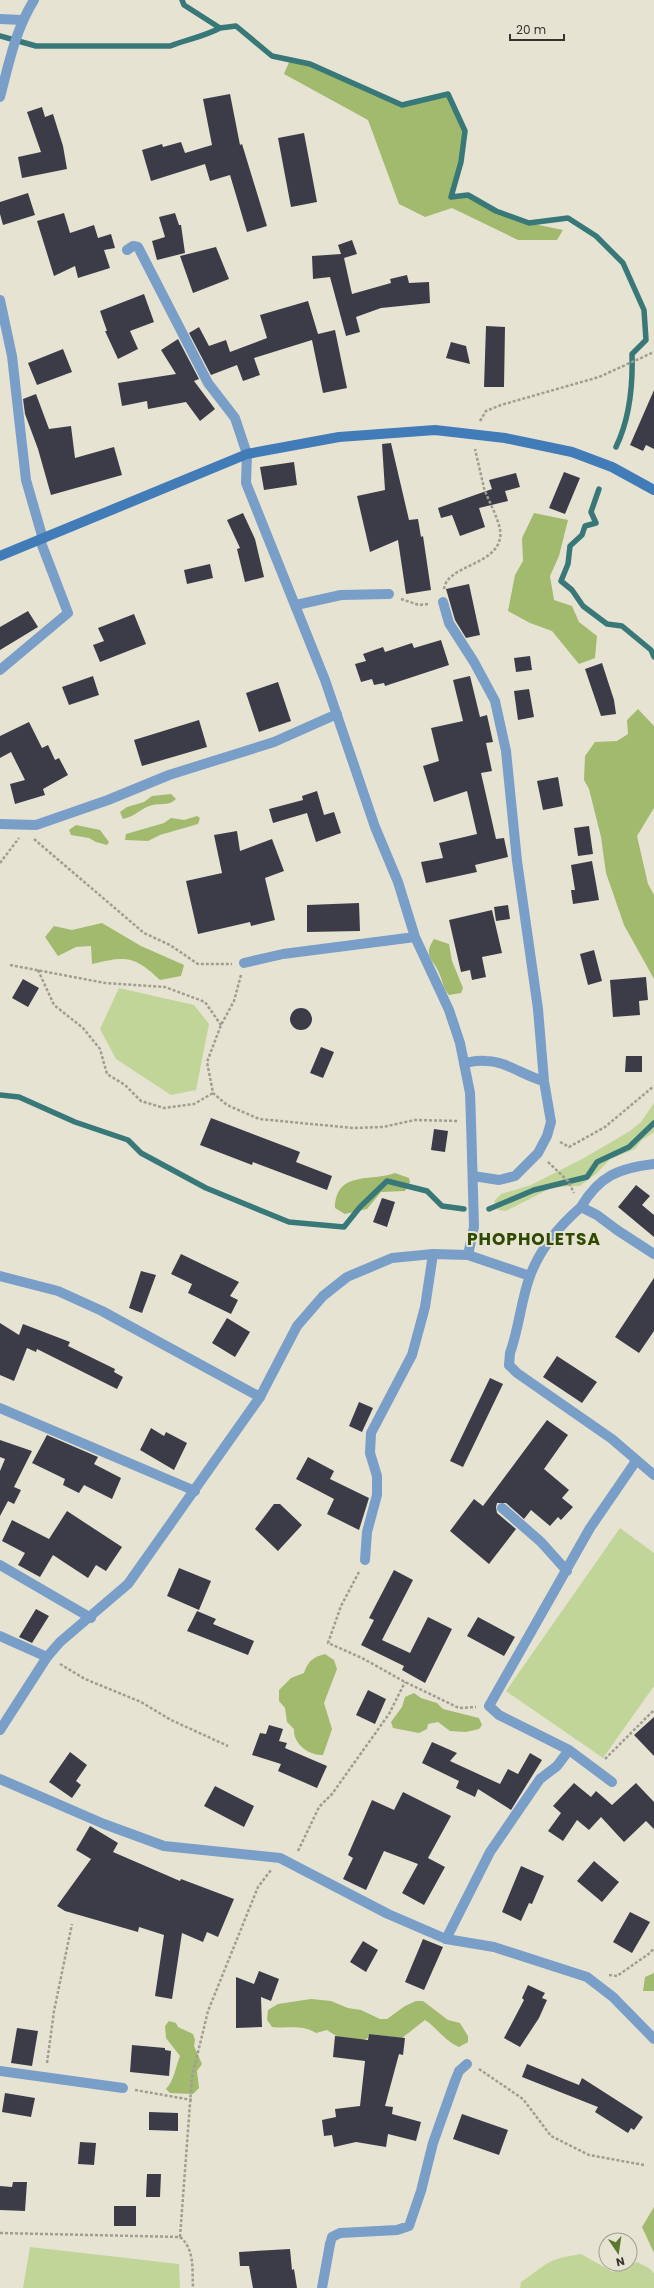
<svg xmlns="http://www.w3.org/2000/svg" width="654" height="2288" font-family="Poppins,sans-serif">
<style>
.green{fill:#c0d597}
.forest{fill:#a1ba6d}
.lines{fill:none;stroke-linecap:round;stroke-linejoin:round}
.stream{stroke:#387879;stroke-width:5.5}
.building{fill:#3c3c49}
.path{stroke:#a09d91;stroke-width:2.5;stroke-dasharray:3 2;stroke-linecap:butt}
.lane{stroke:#799ec8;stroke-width:10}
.street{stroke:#799ec8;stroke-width:10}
.secondary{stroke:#417bb8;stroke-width:10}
.labels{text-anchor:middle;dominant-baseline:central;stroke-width:4;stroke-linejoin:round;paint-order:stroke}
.district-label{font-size:17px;font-weight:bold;letter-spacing:1px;fill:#2f4900;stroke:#e7e3d3}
</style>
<rect width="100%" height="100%" fill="#e7e3d3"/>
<path class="green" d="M119 988 194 1005 209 1024 196 1090 171 1095 116 1059 100 1029Z
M654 1103V1132L641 1141 635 1149 610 1159 597 1173 580 1186 553 1187 506 1211 498 1210 494 1201 501 1194 531 1185 584 1158 630 1131 641 1122Z
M620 1528 654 1553V1686L603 1758 506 1691Z
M30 2247 179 2264 180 2288H23Z
M581 2254 613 2272 637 2262 649 2268 654 2273V2288H520L521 2282C531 2276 540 2267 550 2262 560 2257 570 2256 581 2254Z"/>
<path class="forest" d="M290 60 310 64 402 105 448 94 465 131 461 162 451 197 468 195 496 211 529 223 563 230 557 240H518L452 208 425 217 399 204 368 120 284 74Z
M534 513 568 520 559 556 550 576 554 600 572 606 579 622 597 636 595 658 579 664 552 631 530 623 508 611 515 575 523 561 522 538Z
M638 709 654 726V808L637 836 648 884 654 895V979L624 925 606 873 601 837 589 789 584 780 585 756 595 742 617 741 628 734 627 720Z
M171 794 176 799C168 807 159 802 149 806 138 811 135 816 123 819L120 812 127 807 144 802 152 796Z
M197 816 200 818 198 824 160 835 148 841 125 840 126 834 164 823 171 818 184 820Z
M76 825 100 830 109 842 107 845 96 842 89 838 71 835 69 830Z
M102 923 141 946 184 965 181 976 160 980C134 955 125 956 92 964L91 946 76 947 58 956 45 937 54 926 72 930Z
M434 939 449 944 452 961 463 988 461 993 449 995C443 988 443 983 440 975 434 959 422 957 434 939Z
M395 1173 409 1178 410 1182 405 1191 381 1192 367 1209 345 1214 335 1208C336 1170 371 1182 395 1173Z
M325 1654 334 1660 337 1669 324 1703 332 1729 323 1755C309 1756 293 1744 294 1729L287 1722 285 1708 279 1701V1690L291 1678 304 1673C308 1661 313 1657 325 1654Z
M414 1693 421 1698 437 1703 443 1709 479 1718 482 1725 479 1729 466 1732 450 1731 438 1722 428 1724 427 1729 419 1733 393 1728 391 1722 402 1707 405 1697Z
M654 1973V1991H643L645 1977Z
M311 1999 331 2001 348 2008 361 2010 380 2019H387L405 2006 416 2001H423L448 2020 460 2023 468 2036V2042L459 2047C445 2041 438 2029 425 2020L402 2038 369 2034 368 2038C354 2044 339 2039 327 2030L316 2033C301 2024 288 2029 272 2027L267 2020 268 2010 278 2004Z
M169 2021 176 2023 178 2027 193 2034 195 2040 194 2046 202 2064 197 2071 199 2088 193 2094 170 2093 166 2089C175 2079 175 2068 180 2056L166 2038 165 2026Z
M654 2207V2253L642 2227Z"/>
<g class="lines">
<path class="stream" d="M182 0 184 5 220 28 236 26 272 56 310 64 402 105 448 94 465 131 461 162 451 197 468 195 496 211 529 223 568 218 596 236 623 263 644 310 646 340 632 354C633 386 630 418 616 447
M0 36 36 46H170C188 39 203 37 220 28
M599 489 591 512 596 523 585 526 582 535 570 546 568 564 561 581 572 590 583 606 607 624 622 626 651 650 654 657
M0 1095 19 1097 75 1122 128 1140 141 1153 206 1188 289 1222 344 1227 360 1207 387 1181 427 1191 442 1206 464 1209
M489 1209 534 1190 587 1177 597 1162 629 1147 654 1123"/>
</g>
<path class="building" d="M230 94 240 145 242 144 267 226 247 232 230 175 210 181 205 164 151 181 142 150 162 144 163 147 181 142 185 153 212 145 203 99Z
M42 107 45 117 53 114 63 146 67 169 22 178 18 157 41 152 27 112Z
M304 133 317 202 291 207 278 138Z
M28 193 35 215 3 225 0 214V202Z
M64 213 70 233 94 225 98 238 111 234 115 248 104 250 110 268 78 278 75 266 54 276 37 221Z
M175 213 179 225H181L185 253 157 260 152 241 165 237 159 217Z
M352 240 357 254 344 258 352 294 391 283 390 279 407 275 409 283 429 282 430 303 381 308 356 317 360 332 346 336 330 277 313 279 312 256 341 254 338 245Z
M216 247 229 279 193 293 180 256Z
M144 294 154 322 130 331 138 349 118 359 105 331H107L100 311Z
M308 301 318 334 335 330 347 388 323 393 312 340 254 358 260 375 243 381 237 365 211 375 189 333 199 327 209 346 226 340 230 352 267 338 260 315Z
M486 326 505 327 504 387H484Z
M178 339 199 379 194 381 215 409 200 421 186 402 148 409 147 401 122 406 118 383 176 374 161 350Z
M451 342 466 346 470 364 446 358Z
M63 349 72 372 37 385 28 363Z
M654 390V449L646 445 643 451 630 445Z
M36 394 49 429 71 426 75 458 114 447 122 475 51 495 38 449 25 414 23 399Z
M391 443 409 520 418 519 421 537 423 536 431 590 406 594 398 540 370 552 357 496 385 490 382 444Z
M294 462 297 485 264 490 260 467Z
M564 472 580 478 565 514 549 508Z
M516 473 520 487 505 491 508 501 479 508 485 527 460 536 452 515 441 518 438 508 492 489 489 480Z
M243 513 255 539 264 577 245 582 237 549 240 548 227 520Z
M210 564 213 578 187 584 184 570Z
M469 584 480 635 466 638 455 620 446 589Z
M28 611 38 627 0 650V627Z
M134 614 146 644 100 662 93 645 104 641 98 628Z
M441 640 449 665 385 686 384 683 374 685 372 679 361 682 355 664 366 661 363 654 383 647 385 652 412 643 414 648Z
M530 656 532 670 516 672 514 658Z
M602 663 614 700 616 714 601 716 585 669Z
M93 676 99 695 69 705 62 687Z
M470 676 480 717 487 715 493 742 486 743 492 771 481 773 496 839 504 838 508 857 475 865 477 872 426 883 421 862 443 858 439 843 477 834 467 791 434 802 423 766 439 761 431 728 463 721 453 680Z
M278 682 291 721 259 732 246 693Z
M529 689 534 717 518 720 514 691Z
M199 720 207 747 142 766 134 740Z
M29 722 42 748 48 745 55 760 59 758 68 775 43 789 45 795 15 804 10 784 25 780 11 752 0 758V736Z
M558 777 563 806 543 810 537 781Z
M317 791 324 815 334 812 341 833 316 842 307 813 273 823 269 809 303 800 302 796Z
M589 826 593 854 578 856 574 828Z
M237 831 240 851 272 839 284 871 265 878 275 920 251 926 250 922 198 934 186 881 222 873 214 835Z
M592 861 599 900 573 904 571 890H575L571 865Z
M359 903 360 931 307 932V905Z
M508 905 510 919 496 921 494 907Z
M492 910 502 953 482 957 486 977 472 980 470 970 461 972 449 920Z
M594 950 602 981 588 985 580 954Z
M646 977 648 1000 639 1001 640 1015 613 1017 610 980Z
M23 979 39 988 28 1007 12 998Z
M290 1019a11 11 0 1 1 22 0a11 11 0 1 1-22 0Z
M321 1047 334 1052 323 1078 310 1073Z
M626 1056H642V1072H625Z
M211 1118 300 1152 296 1162 332 1176 327 1190 253 1162 252 1165 200 1145Z
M434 1129 448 1131 445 1152 431 1150Z
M636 1185 650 1196 642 1205 654 1215V1237L618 1207Z
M382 1198 395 1202 387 1227 373 1222Z
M181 1254 239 1282 230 1296 238 1300 231 1314 188 1293 192 1284 171 1274Z
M141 1271 156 1275 142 1313 129 1308Z
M654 1278V1331L639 1353 615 1337Z
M227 1318 250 1332 235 1357 212 1343Z
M0 1323 19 1335 23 1324 70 1342 68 1346 115 1369 114 1372 123 1377 117 1389 37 1349 36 1352 27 1348 14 1381 0 1375Z
M557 1356 597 1382 582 1403 543 1377Z
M490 1378 503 1384 463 1467 450 1461Z
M359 1402 373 1408 362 1432 349 1426Z
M547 1420 568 1435 544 1469 569 1490 562 1498 573 1507 561 1520 558 1517 550 1526 531 1510 524 1519 506 1503H497L496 1507 497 1513 516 1529 489 1564 450 1531 474 1499 483 1506Z
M151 1428 164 1436 166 1432 187 1443 174 1470 140 1450Z
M47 1435 98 1457 94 1464 121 1478 112 1499 84 1485 79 1493 63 1485 65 1479 32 1463Z
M0 1440 32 1451 14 1487 21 1490 14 1504 8 1501 0 1516V1471L5 1459 0 1457Z
M308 1457 334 1471 330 1479 369 1498 359 1530 327 1514 334 1499 296 1479Z
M274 1504H280L302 1525 278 1551 255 1529Z
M67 1511 122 1547 106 1571 96 1565 88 1578 53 1555 40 1577 18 1565 25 1553 2 1541 12 1520 49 1539Z
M179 1568 211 1581 199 1610 167 1596Z
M394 1570 413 1580 382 1640 410 1653 428 1617 452 1629 425 1683 402 1670 404 1666 361 1645 374 1620 369 1618Z
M36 1609 49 1616 32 1643 19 1637Z
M197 1611 216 1619 213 1624 254 1641 248 1655 187 1631Z
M478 1617 515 1637 504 1656 467 1636Z
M368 1690 386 1699 375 1724 356 1715Z
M654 1717V1756L634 1735Z
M269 1725 283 1729 279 1741 287 1743 285 1748 327 1766 317 1788 278 1771 281 1764 252 1755 260 1733 266 1734Z
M432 1742 457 1753 450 1761 500 1784 508 1769 518 1774 530 1753 542 1760 511 1810 478 1789 475 1797 456 1788 459 1781 422 1763Z
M70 1752 87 1765 76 1781 81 1785 72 1798 49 1782Z
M574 1783 591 1797 596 1791 612 1805 636 1783 654 1802V1829L646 1821 624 1842 601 1817 589 1830 577 1820 563 1841 548 1831 561 1813 553 1806Z
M215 1786 254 1806 244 1827 204 1806Z
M403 1792 451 1816 428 1858 445 1867 424 1905 402 1893 418 1864 384 1851 366 1890 343 1879 353 1858 348 1855 372 1800 394 1810Z
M90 1826 118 1843 113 1852 180 1881 181 1879 234 1899 218 1937 207 1932 203 1942 182 1933 172 1999 155 1996 164 1935 139 1927 138 1932 65 1911 57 1906 91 1859 76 1850Z
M594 1861 619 1882 602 1902 577 1881Z
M521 1866 544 1876 532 1904 529 1903 521 1921 502 1912Z
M630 1912 650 1922 632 1953 613 1942Z
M423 1939 443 1947 424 1990 405 1982Z
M363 1941 378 1950 366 1972 350 1962Z
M259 1971 279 1979 271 2001 261 1997 262 2027 236 2028V1977L254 1984Z
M528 1985 545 1993 542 1998 547 2000 539 2018 520 2047 504 2038 524 2000 522 1998Z
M17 2028 38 2031 32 2066 11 2063Z
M369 2034 405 2038 403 2055 399 2054 385 2106 393 2107 392 2114 421 2122 416 2141 388 2134 386 2147 356 2142 334 2147 332 2135 324 2136 322 2120 336 2117 335 2109 360 2106 365 2061 333 2057 335 2036 368 2040Z
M132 2045 165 2048V2050L171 2051 169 2076 130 2072Z
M527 2064 579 2085 582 2078 643 2117 634 2130 631 2128 628 2133 595 2112 598 2107 522 2077Z
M5 2093 35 2098 31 2117 2 2112Z
M149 2112 178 2113V2131L149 2130Z
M462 2114 508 2130 499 2155 453 2139Z
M80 2142 96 2143 94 2165 78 2164Z
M147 2174H161L160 2197H146Z
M13 2182H27L25 2211 0 2210V2186L12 2187Z
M114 2206H136V2226H114Z
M290 2249 292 2270 294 2269 297 2288H253L249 2266H240L239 2252Z"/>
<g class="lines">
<path class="path" d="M480 421 486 411 501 405 599 377 654 352
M444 589C447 565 495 566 500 538 503 525 488 501 484 488 481 475 478 462 475 449
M401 599 419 605 429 604
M34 839 144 933 170 945 198 964H232
M0 863 19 838
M10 965 105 983 165 987 205 1002 221 1025
M38 970 54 1005 83 1028 100 1049 107 1074 125 1085 141 1101 164 1108 194 1104 213 1093
M241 975 234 1001 221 1025 207 1062 213 1093 227 1105 259 1119 353 1128 383 1127 415 1120 459 1121
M560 1142 569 1147 605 1127 654 1086
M548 1162 568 1181 574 1193
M359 1572 341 1606 328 1643 362 1658 405 1682 459 1708 476 1707
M60 1664 85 1679 141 1702 171 1720 228 1746
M605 1759 654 1710
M298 1851 319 1807 332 1794 389 1714 405 1682
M609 1975 617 1976 650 1953 654 1948
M47 2063 54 2011 72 1924
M479 2069 523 2099 551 2136 589 2155 644 2165
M135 2090 192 2100
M0 2233 180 2237C195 2249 192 2270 193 2288
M180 2237 192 2077 208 2011 258 1887 271 1870"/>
<path class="lane" d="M127 250 133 246 138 247 208 383 235 418 247 454
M443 602 449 623 474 662 495 701 506 751 517 861 538 1009 544 1081 551 1122 547 1136 538 1153 515 1176 499 1180 473 1176
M296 605 341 595 389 594
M0 670 68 613 40 540
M464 1063C471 1062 478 1060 486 1061 506 1061 524 1076 544 1081
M0 1276 58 1291 102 1311 260 1397
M509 1365 517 1373 612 1439 654 1475
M0 1408 195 1491
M502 1508 541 1542 567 1571
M365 1560 367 1532 377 1495V1476L370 1453 371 1433 412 1355 425 1307 433 1254
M0 1565 91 1618
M0 1636 47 1657
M612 1782 569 1750 499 1715 489 1706 590 1528 636 1461
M446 1939 490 1852 540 1779 557 1766 569 1750
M0 2071 123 2088
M330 2244 332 2237 340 2233 397 2230 409 2226 421 2191 433 2143 455 2081 459 2071 467 2064"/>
<path class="street" d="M0 19 22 20
M0 97C9 63 15 31 34 0
M0 300 12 356 26 480 43 539
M247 454 246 483 325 680 375 827 398 882 415 937 449 1010 460 1043 470 1093 471 1121 474 1227 468 1255
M0 824 36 825 108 800 169 775 274 742 337 714
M244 963 283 954 415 937
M581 1207C599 1176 619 1168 654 1164
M509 1365 510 1353C519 1328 521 1300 530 1276 540 1249 559 1226 581 1207L597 1215 617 1230 654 1254
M0 1730 47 1657 60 1642 128 1584 260 1397 297 1326 323 1296 347 1277 392 1258 433 1254 468 1255 530 1276
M0 1779 104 1824 164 1846 280 1858 388 1914 446 1939 494 1947 587 1977 613 1997 654 2039
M322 2288 330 2244"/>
<path class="secondary" d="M0 556 247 454 339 437 435 430 505 438 572 452 612 467 654 490"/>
</g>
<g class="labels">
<g class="district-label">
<text x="534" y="1239">PHOPHOLETSA</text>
</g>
</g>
<g transform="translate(618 2252) rotate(167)"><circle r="19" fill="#e7e3d3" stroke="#a09d91"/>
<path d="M0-3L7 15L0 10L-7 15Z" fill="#5a792f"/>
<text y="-6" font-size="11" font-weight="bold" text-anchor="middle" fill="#35332d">N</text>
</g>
<path d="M510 34v6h54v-6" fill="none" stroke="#35332d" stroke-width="2"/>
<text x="516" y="34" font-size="12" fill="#35332d" stroke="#e7e3d3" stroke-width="3" paint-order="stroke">20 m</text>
</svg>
